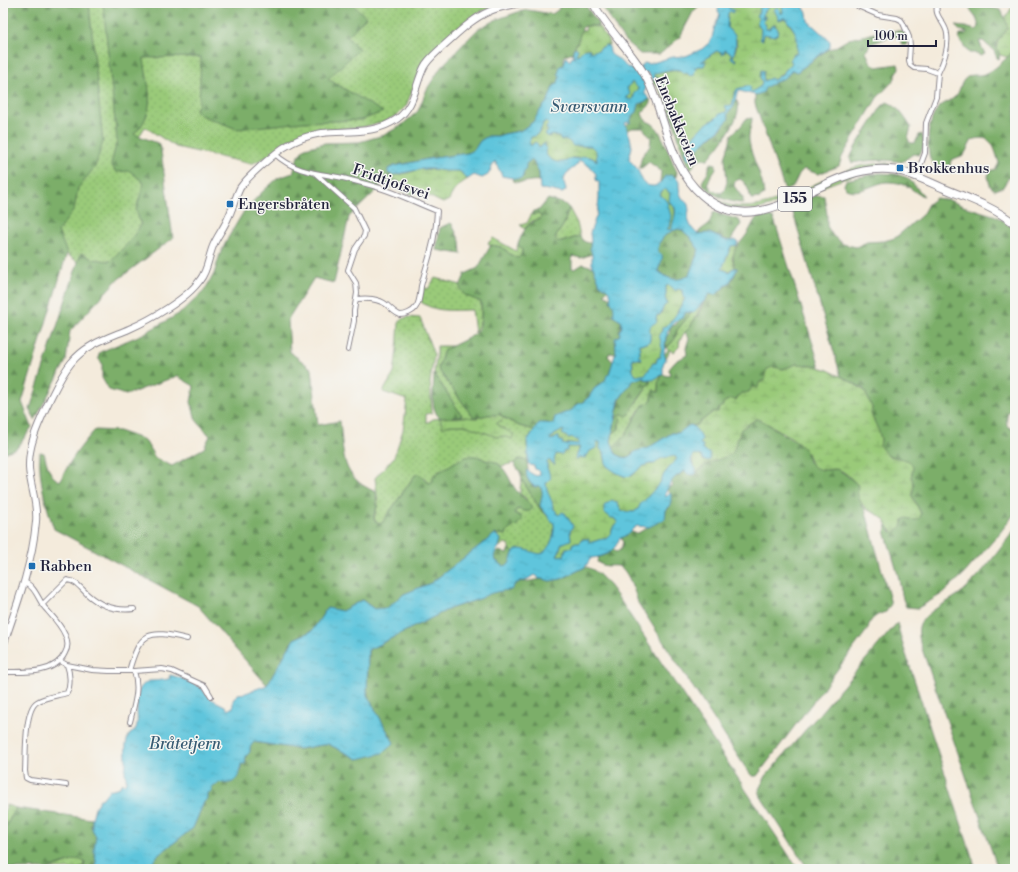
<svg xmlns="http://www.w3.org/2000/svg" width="1018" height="872" font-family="'Libre Bodoni',serif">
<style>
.grass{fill:url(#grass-dots);stroke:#5e765a}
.forest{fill:url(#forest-firs);stroke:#4e6852}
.wetland{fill:url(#wetland-marsh);stroke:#5e765a}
.water{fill:url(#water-ripples);stroke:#40748c;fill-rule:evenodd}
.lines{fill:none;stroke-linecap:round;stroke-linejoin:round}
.minor-casing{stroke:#8b868c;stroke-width:6}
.secondary-casing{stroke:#8b868c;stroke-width:8}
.primary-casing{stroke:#8b868c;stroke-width:9}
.minor{stroke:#fff;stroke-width:4}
.secondary{stroke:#fff;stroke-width:6}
.primary{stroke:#fff;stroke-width:7}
.poi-dot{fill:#1f6fb2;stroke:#f6f6f2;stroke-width:1.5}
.labels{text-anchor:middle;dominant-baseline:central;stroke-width:3;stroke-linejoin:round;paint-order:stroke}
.shield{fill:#f6f6f2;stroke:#626272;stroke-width:1}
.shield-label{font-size:14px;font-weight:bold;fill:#22223b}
.street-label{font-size:15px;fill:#22223b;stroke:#f6f6f2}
.poi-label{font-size:15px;fill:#22223b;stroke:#f6f6f2;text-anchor:start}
.water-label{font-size:16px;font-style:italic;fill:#375b73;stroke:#f6f6f2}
</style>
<defs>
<pattern id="grass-dots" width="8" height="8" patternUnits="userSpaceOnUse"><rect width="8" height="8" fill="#9aca79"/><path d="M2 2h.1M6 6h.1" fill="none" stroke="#84ad6a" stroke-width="1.8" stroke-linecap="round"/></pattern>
<pattern id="forest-firs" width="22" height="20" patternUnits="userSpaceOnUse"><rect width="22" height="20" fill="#7bae69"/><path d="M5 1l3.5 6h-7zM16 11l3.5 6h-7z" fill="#648d58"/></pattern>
<pattern id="wetland-marsh" width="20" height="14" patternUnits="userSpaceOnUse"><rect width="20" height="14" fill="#9aca79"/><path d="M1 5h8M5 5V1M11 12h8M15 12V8" fill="none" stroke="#84ad6a"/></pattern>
<pattern id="water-ripples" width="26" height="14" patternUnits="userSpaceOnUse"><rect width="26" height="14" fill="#5fc5dc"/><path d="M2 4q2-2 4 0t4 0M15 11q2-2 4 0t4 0" fill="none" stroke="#52a9be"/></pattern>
</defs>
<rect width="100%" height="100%" fill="#f6f6f2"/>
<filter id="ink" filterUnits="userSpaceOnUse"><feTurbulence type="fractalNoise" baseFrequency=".025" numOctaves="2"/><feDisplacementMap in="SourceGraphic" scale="8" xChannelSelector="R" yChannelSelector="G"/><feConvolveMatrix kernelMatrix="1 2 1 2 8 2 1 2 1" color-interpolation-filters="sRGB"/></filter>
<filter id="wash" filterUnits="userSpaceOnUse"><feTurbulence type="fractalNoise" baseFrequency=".012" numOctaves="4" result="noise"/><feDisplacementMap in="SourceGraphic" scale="16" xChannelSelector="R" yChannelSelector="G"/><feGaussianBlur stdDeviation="0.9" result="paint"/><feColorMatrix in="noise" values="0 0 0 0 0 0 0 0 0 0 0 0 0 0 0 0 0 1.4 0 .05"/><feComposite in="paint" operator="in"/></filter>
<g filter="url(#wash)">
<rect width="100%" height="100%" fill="#f4ebdc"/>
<path class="grass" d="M3 3H504L480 12 441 43 424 61 406 106 397 115 384 122 358 128 324 129 303 133 284 142 267 157 251 164 176 147 145 127 138 138 152 194 136 240 109 263 88 269 12 216Z
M886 163 894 166 875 167 782 202 756 210 730 208 711 199 694 183 695 181C704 190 714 200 726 204 765 218 818 178 856 167 865 164 875 164 886 163Z
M569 208 577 223 580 236 561 242H557L555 238 564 224Z
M532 213 533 215 537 213 540 215 541 217 540 219 532 221 524 229 520 225 527 223Z
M493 238 516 251 518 244 522 250V255L518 258C511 256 509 253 504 249 501 246 495 246 491 245L490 246 488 243Z
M435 278 461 285C461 297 472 297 481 302V320L475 333 472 310C454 310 436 313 421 302L423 287 428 289Z
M703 302 690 328 685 332 680 340 679 347 674 352 670 350 666 358 664 355 668 350 667 348 675 339 677 330 691 313H693Z
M407 317 420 318 421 320 434 355 430 382 432 411V413L426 414V422H428L433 419 440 418 442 426 450 425H465L497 437 503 436 512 439 502 428 496 424 504 418 519 426 535 430 527 441 528 454 527 461 519 459 514 463 502 466C493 459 487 463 480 457 467 461 434 466 433 481L430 483H427L425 478 412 479 382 523 379 524 374 519 378 503 375 478 394 457 403 430 407 400 383 392 394 373 397 349 399 323 402 319Z
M437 346H452L444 350 438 369 474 418 461 417 462 416 434 373 437 353Z
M661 376 658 386 659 392 655 391 652 393V399L649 403 639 410 626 434 613 448 611 441 613 433 619 429 620 415 633 408 644 392 647 385 650 384V380Z
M522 480 542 512H544L554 524C555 533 551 552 540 554 534 555 525 550 519 549L514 553 509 550V545L505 543 499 547 501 540 498 535 501 534 506 535 507 531 517 525 523 519 522 517 516 514 514 511 518 509 528 511 526 498 520 494V488Z
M6 805 16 808 3 832V813L6 808Z
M78 859 86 861 84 867 79 869H48Z"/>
<path class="forest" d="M3 3H89L103 142 95 167 78 188 74 210 58 231 67 253 22 402 32 427 17 448 3 453Z
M103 3H351L366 17 347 37 359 49 328 79 383 112 362 120 304 122 237 129 200 115 195 110 199 104 201 57 144 58C146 79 155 102 144 121 142 126 137 130 134 134L160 144 173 238 116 281 70 331 66 361 35 420 30 409 81 253 93 259 110 261 129 242 141 225 136 210 144 183 130 171 116 172 111 164 117 141Z
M561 3H584L598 23V26H585L582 28 578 42 573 49V53H570L564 56V65L558 74 560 76 558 83 553 87 548 101 541 109 533 122 520 131 504 134 499 136H488L480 141 474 150 468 153 428 159 394 166 388 173 391 175V178L417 191 413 195 383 184 349 217 334 283 314 278 288 319 290 352 312 369 318 425 340 421C344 456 340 477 376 492L377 507 374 515V520L379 524 382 523 415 475 418 474C423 476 425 482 430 483L433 481V476L437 473C447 468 464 454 475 456 479 456 483 459 487 461L489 460C506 464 507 477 516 490 521 497 528 499 532 509 529 513 523 511 519 509L516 510 514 513 522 517 523 519 517 525 507 531 506 535 501 534 498 535 495 534 431 583 404 594 387 608 374 609 362 600 342 611 327 608 312 631 294 639 267 685 198 606 54 529C46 505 38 479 40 452L44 453C47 464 49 477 60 481 69 462 81 445 95 430L119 431 145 440 155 458 172 466 204 448 210 436 196 420 191 402 194 386 177 376 126 395 109 390 102 378V363L98 358 100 352 143 334 182 312 204 291 214 274 220 254 228 238 244 211 261 193 278 178 293 173 298 156 305 148 325 143 359 142 384 135 402 125 418 111 427 89 441 67 478 29 495 20 518 12 528 10 552 14 558 10Z
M599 3H702L693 12 680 37 660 54H640L624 40Z
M970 3H983L984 6 1001 10 1005 18 1008 28C1004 35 994 41 997 49 998 53 1000 54 999 59L997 58 994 51 983 41H979L985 54 981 56 974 53H969L959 39 960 34H966L967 32 959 30 955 26 965 27 976 30 979 27 976 17 969 8Z
M884 31H908L910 37 907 45H902L900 39 896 36H892L870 44 866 52 870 61 876 67 898 64 899 68 894 80 877 98 842 157 839 166 818 174 804 169 799 174 793 187 786 190 784 188 755 104V95C761 94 761 90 765 87 774 81 784 79 792 70L797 72 827 50 835 47 849 39Z
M1015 49V177H1009L1003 187 995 190 990 186 988 176 990 171 996 169 999 163C994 147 992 133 972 140L964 155 951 160 949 170 937 168C935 165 931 162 930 159 926 143 928 121 938 108 943 103 951 101 956 96 961 90 960 80 969 76 973 74 979 76 984 74 995 71 1007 57 1015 49Z
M653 80H655L659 83 667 96 687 149 686 151 689 159H693L699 147 721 129 729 118 727 114 733 108 736 101H737C745 115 717 149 708 159 695 159 698 161 690 170 689 166 686 163 685 159 679 144 667 87 652 83Z
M650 99 651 104 642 113C645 124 649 120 655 126 662 132 672 162 677 172L676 177 672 175 665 176 660 182 661 171 649 162 642 168H639L642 156 650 146 651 138 643 128H632L627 131 626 126C631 122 631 115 637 112L639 104Z
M887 102C898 106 905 118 911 127L908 139 910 143H915L919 135 922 134C926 143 924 148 919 155L913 154 902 162C885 159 869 160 852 163L850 158 856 146 882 106Z
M752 118C752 125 748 132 749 140 751 159 763 175 764 195L760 198 751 199C749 191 747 183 740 179L735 181 734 186 743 198V203C728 203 711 195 702 183 704 176 710 174 709 165L712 163 716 164V169L711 175 708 184 712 190 721 193 724 191 727 182 725 158 732 134 741 126 746 119Z
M531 159 534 160C536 168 540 172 539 181 529 179 521 186 512 180L513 178 518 179 522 177 526 164Z
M879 173 896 174 908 178 924 196C918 195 915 191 910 188 903 183 894 182 886 182 872 184 860 195 846 189L844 185 846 180Z
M815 195 824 196 827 214V226L833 236 843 244 856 247 867 242 884 241 895 238 922 215 928 204 936 198 949 200 963 206 996 216 1015 229V406C1007 410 1006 418 1007 426L1015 431V513L999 534 964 574 942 594 918 608 906 607 903 599 898 575 885 531 887 525 891 532 902 525 903 520 906 518 915 520 920 518 921 513 912 496 914 485 911 477 912 473 903 459 888 456 882 449 880 446 881 440 879 432 871 414 872 408 866 394 864 389 841 376 791 206Z
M548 199 565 204 569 208 564 224 555 238 557 241 562 242 580 236C582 241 586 243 591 243L590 245 592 254 581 258 572 256V268L575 269 583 264 593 267 600 284 605 287 608 290 604 294 611 298 610 302 614 304 615 310 613 315 615 317 621 320 622 325 619 330 620 334C611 341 618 345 616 354L610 353 608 356 613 362 609 374 605 381 595 388 589 397 572 410 555 417 553 424 545 423 539 424 535 430 519 426 500 415H488L474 418 438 369 444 350C450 347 472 337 476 333 482 326 482 311 481 302 474 298 460 297 460 286 461 283 464 278 465 274L478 268 491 245C495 246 501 246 504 249 509 253 511 256 518 258L521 255 522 250 518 244C523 232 526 223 540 219L541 217 540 215 537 213 533 215V211L539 210Z
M714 212 739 220 741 224 730 241 709 233 698 234C700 228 707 227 710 222 711 218 712 215 714 212Z
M768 216 774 219 820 367 797 364 783 369 767 372 765 380 760 382 758 388 757 389 753 387 749 392 738 396 736 400H729L723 403V406L719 408 718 412H713L696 425 693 426 691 425 679 433H672L648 448 635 452 628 458H623L620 456 616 454 613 448 626 434 643 405 649 403 652 399 653 390 657 392H659L658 382 660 380 661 376 663 374 667 376 670 375 669 369 676 361 687 355 686 348 689 338 685 332C693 326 703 304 709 294 720 295 736 279 737 268H735C730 249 737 248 747 234 751 228 753 222 757 217Z
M450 223 452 224 460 241 461 254 436 250 440 228Z
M678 229 682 230 690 237 699 250 689 275C677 283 668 279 658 271L662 255 659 254C653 242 667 232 678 229Z
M686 312 691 313 677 330 675 339 665 349 666 336 669 335 670 328 672 325H676L679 318H683Z
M434 374 461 414V417L440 418C429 409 434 387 434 374Z
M642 377 644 379 650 380V384L647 385C643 396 631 406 630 414L627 416 622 414 620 415 621 419 619 424V429L613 433 614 424 617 417 616 414 621 397 632 381Z
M756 419 761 420 801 445 806 451 809 462 827 470 837 469 845 474 858 485 862 506 865 509 891 604 886 612C877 614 869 619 868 629L757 776H752L745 767 638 603C636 595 627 567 618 566 608 565 606 568 597 562L598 557 607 554 612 550 617 552 621 549 623 542 620 537 625 536 630 532 638 533 665 517 666 510 669 508 671 494 667 490 669 487 673 486 672 483 670 482C674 477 679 475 684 472V470L694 475 706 464 733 452 741 429Z
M519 459 527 461 528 470 526 472 529 482 534 487 539 485C545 491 542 498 540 505L544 512H542L522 480 520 472 514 464V463Z
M1015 529V869H998L920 643C919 636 917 628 921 622 931 608 950 602 963 591 982 574 1000 549 1015 529Z
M508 550H511L514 553C513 556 512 563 508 565 503 569 496 560 493 556L499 551 507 554Z
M585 567C599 568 614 592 622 603L798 869H152L154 864 153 862 157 856 193 828 204 802 207 799V793L211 789 210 788 212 786 218 784 219 782 238 777 241 771V764L243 763 245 764 246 756 250 752V747L253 742 299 749 328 744 358 759 394 743 367 695 368 650 449 609 482 598C488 591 502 590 511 590L516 583 519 582V581L523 582 543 579 550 581 561 579Z
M897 623 903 645 976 869H808L761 797 759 789 766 776Z
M16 808 92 819 91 826 96 836 95 856 96 861V869H79L84 867 85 862 78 859 48 869H3V832Z"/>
<path class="wetland" d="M730 3H765V5H763L760 9 759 12 757 15 759 18 757 22 761 29 763 40 764 34 775 36V34L777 35 778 29 775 26 776 24 770 27V29H765L766 24 763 23 765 16 762 19 763 14 768 7V3H782L783 12 782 13H780V10C779 13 777 17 780 20L785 18 798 36 797 53 790 58 792 63 790 66 775 79 772 80 771 78 764 81 763 74 764 71 762 70 760 76 762 82 761 86 752 92 745 86 735 92 732 105 726 107 727 110 726 112C716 117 701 127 694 135 691 139 691 144 691 148L687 149 663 84 659 78 653 76 655 73C666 71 681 66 690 76L696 70 694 68 698 66H701L702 62H701L716 51 725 53 724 51H727L732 54 731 57 737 60 733 58 737 45 735 35 727 28 728 13 730 11 733 12 729 9Z
M1015 3V49L1007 57 1000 55C993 40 1000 41 1008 28L1005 18Z
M585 26 599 27 609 41V45H605L603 47H601C598 52 594 52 590 52V49C585 48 582 51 579 55H576V53L578 50 575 47 578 42 581 31 586 30Z
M632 82 639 89 633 96 634 98 632 100 626 99 629 94 627 89Z
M546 122 549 125 547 129 548 132 546 134 549 137 553 134 559 137 562 140 565 139 568 140 573 146H591L597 151V161L593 158H571C563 166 547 162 545 151L547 148 545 147V143L539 148 534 142 531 146 528 141 531 136H535L540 132 543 123Z
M422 169 459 171 462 173 464 177 468 179C458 185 454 189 449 200L443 203 391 178V175H399Z
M665 189 670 193V203L675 208V218L672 230 667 229 669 226 670 214 664 198 659 195Z
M733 245H737L732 258 735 268 731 269 729 272 722 269C723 265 730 247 733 245Z
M669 285 676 290 677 289 682 290 685 299 678 310 675 318 662 330 659 335 662 341 661 357 660 358 658 357 656 363 653 364 646 374 636 377 632 370 633 366 632 358 642 360 638 356 641 353 639 351 641 348 639 344 648 343 650 340 649 329 650 326 656 320 657 315H660L664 306 667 303 664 297 666 295V286Z
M797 364 814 366 826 369 848 380 865 391 872 408 871 414 879 432 881 440 880 446 882 449 888 456 903 459 909 461 912 464 913 468 911 477 914 485 912 496 921 514 920 518 915 520 906 518 903 520 901 527 894 533C889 530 888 524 884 520 874 509 866 515 859 498 857 493 857 490 858 485 852 480 844 469 835 469 829 469 822 471 816 468 808 464 810 456 805 450 797 438 774 428 761 420L756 419 741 429 733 452 730 455 706 464 696 473C696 465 688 461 695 453 699 455 701 456 703 460L707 461 709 460 708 453 702 449 703 446 700 444 701 437 693 426 697 425 713 412H718L719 408 723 406V403L731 399 736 400 740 394 749 392 752 387 758 388 759 383 765 380V375L767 369 773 367 783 369Z
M488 415H500L504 418 496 424 513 434V437L512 439 503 436 497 437 465 425H450L443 428 440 418 465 417 476 418Z
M562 430 564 431 562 434 569 438 572 437 575 440H577L579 442 578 443 579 444 569 443 565 445 562 444 563 442 559 440V437L550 440 551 437Z
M597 442H600L601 450 604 452 606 464 607 466 623 476H631L643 465 653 464 658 460 663 457 675 456 677 459 664 474 660 483 638 509 634 512 622 511 619 505 612 500 604 506 609 516 614 518 618 523 613 527 611 534 606 539C600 538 594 543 589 542L588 539H582L580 543H573L572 545V548H566L564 556H557L560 550 561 544 571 539 570 531 572 528C571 522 567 519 565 513L558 515 557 514 547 494 546 483 550 479 547 468V462L549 460 552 464 556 454H559L561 455 564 451 567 450 569 446 580 447 576 454 575 460 580 457 582 458 586 457 584 455 596 447Z"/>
<path class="water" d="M719 3H730L729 9H733V13L730 11 728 13 727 28 735 35C737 44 735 49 733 57L737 61H736L731 58 732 54 725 50 724 52V54L722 55V52L716 51 701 62 706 61 704 66H698L694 68 696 70 694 72 695 75 690 76 687 73H684C676 65 664 72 655 73L653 77 661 80 666 92V96L657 81 652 79 647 72 640 74 647 86C643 93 644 93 650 99L639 104 637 112 632 116 630 123 628 122 625 123 630 137 632 147 629 159C631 162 633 164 635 166 643 176 640 187 655 186L662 181 665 176C671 174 676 176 679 182 679 188 679 195 684 200 687 203 686 201 688 205 690 210 688 213 688 218 689 224 693 231 698 234L709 233 727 241 735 240 738 242 737 245 731 246 722 269 729 272 733 268H737V270L729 283 724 287 718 293 715 295 709 294 706 299 693 313 686 312 683 318C676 319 667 327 667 336H666L664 354 666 359 663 364V374L653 380 645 379 643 377 632 381C628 389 623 393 619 400L611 441 616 454 626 459 631 456 636 451 648 448 672 433H679L688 426 691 425C696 428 700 434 702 439L700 444 703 445 702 449 710 454V460L704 461 701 456 694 454 691 461 694 467 696 468V473L694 475 688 474 684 470V472C672 477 670 483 665 494L666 497 669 493 671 494V505L666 510 665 519 649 527 637 526 634 528 628 534 619 539C615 552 604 557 591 558L585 567 561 579 550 581 543 579H539L537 576 534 575 525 581H519V583H516L511 590C504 590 487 593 482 598L449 609 368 650 367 695 394 743 383 753 358 759 328 744 299 749 254 742 250 747V752L246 756 245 764H241C240 777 235 787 219 782L218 784 212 786 211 792 207 793V799L204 802 193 828 157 856 153 862 154 863 152 869H96V861L94 850 96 836 92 829V819L95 807 100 799H102L109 790 120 787 121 784 122 783 123 785C129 780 125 777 125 771 125 768 126 765 126 762 126 752 124 743 130 734 148 727 124 692 149 681 152 681 168 680 171 678L169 677 170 675 181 678 195 684 200 687 211 699 225 706 228 710 231 708H233V700L238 694 246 693 267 685 294 639 312 631 327 608 342 611 362 600 374 609 387 608 404 594 431 583 495 534 501 539 499 547 495 553 494 557 496 561 504 566 509 564C511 560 512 554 515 551 520 545 534 554 541 554 551 548 555 535 554 524L540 506C541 498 545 491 539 485L536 487C529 484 525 476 527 470 530 472 535 478 540 475L539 471 535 469 534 466 530 465 528 463V454L527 441 539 423H545L553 424 555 417 572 410 576 405 583 402 589 397 594 389 605 381 607 375 609 374 616 352 615 338 620 335 619 331 622 327 621 320 614 316C613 309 616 306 610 301 613 293 607 288 600 284L592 264V254L590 248 591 241 590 233 597 214 599 199V182L596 180V174L589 166 581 161H579C576 170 564 170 564 181 564 184 566 187 566 190L563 193C555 192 548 189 540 189L539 172 532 159 526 164V167L522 178 518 179 502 176 495 161 488 175 482 178 474 175 468 179 464 177 462 173 459 171H445L434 169H422L393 175 388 173V169L395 166 428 159 468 153 474 150 480 141 488 136H498L504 134 520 131 533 122 541 109 548 101 553 87 558 83 560 76 558 74 560 66 564 65 566 57 570 61 572 57 575 56 573 55V50L575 47 578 49 576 55H578C582 52 581 49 590 49L589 52 599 50 600 48 603 47 605 45C612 46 608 50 611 54 613 56 615 57 617 58 624 65 628 69 638 71L644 63 649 64 672 57 686 56 702 49 709 43 712 38 714 29 720 14 718 11ZM632 82 639 89 634 93V98L632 100 626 98 629 96 630 93 627 89ZM546 122 549 125 546 127 548 132 545 134 548 137 553 135 559 137 561 140C568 139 569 141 573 146H591L596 151 597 161C591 157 585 154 578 159L571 158C563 166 547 162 545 151L547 148 545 147V143L539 148 538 147V144L535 142 531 146 529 141 531 139 530 137C537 137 542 130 543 123ZM665 189 670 193 669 201C671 204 674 205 675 208 677 216 671 224 672 230L667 229 669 227 671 216 667 202 664 198 659 195 660 193ZM678 229 682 230 690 237 699 250 689 275C677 283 668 279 658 271 659 265 663 262 662 255L658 252C657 240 667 232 678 229ZM669 285 676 291 677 289 682 290 683 297 685 299C678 310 674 322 662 328V331L659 335C661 341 663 349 660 355L661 357 659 358 658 357 656 363H653L646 374 636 376 633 371 632 358 642 359 641 357 638 356 641 353 639 351 641 348 639 344 648 343 650 340C651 330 646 327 657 322L656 319 657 315H660L664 306 667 304 665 297 666 295V286ZM563 430 564 431 562 434 569 438 572 437 575 440H578L579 442 578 443 579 444 569 443 567 445 562 444 563 442 559 440V436L554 439 550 440 551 437H553L554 435ZM597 442H600V449L604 452 606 464 607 466C612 470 618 474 624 476 635 480 638 462 655 464 660 456 667 458 675 456L677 459 664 474 660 483 644 501 641 503 638 509 634 512 622 511 618 504 612 500 604 506V512L611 518H614L618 523 613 527 611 534 606 539C600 538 594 543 589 542V539H583L580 543H573L572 545V548H566L564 556 562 555 559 556 557 555 560 550 561 544 571 540 570 531 573 526 565 513 562 512 559 515 557 514 556 511C552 508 553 506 552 502 549 494 547 493 546 483L551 478 547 468V462L549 460 555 465 554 460 556 454 562 455 564 451H567L568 447H580L575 460 580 457 586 458 584 455 587 456 590 451 596 448Z
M765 3H768L767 9 764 12 762 19 764 16H765L763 23 766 26 765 29H770V27L775 24V26L778 29 777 35 775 34V36L763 34 762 41 760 39 761 29 757 22 759 18 756 16 759 12V9L763 5H765Z
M782 3H801L807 13 808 21 830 41V47L797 72 792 70 786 77 766 87 763 92 759 94 755 95 740 91H738C736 96 736 101 734 106 732 109 729 111 727 115L729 118C721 131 709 136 699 147 695 151 695 157 690 160L687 157 686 150 690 148C691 135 700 129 709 122 714 119 717 119 719 114L726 112 727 110 725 106 732 105 734 95 737 89 744 87 745 86H749L751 88 750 90 752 92 761 86 762 82 760 77 761 70 764 71 763 74 764 81 771 78 774 80 781 75 792 63 790 59 793 55 797 53C797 41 799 37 792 27 790 23 788 23 786 19L784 18 779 20C778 16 775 13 774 9L777 7 780 10V13H783Z"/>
</g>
<g filter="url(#ink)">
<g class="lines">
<defs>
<path id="minor" d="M851 3 878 15 897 18 901 20 903 23 909 37 910 45 909 60 910 65 914 68 927 69 938 73 936 97 926 123 925 153 916 177
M938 73C944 61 949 48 947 34 946 22 932 16 938 3
M275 154C293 171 315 173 338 177 352 180 366 184 380 188 400 194 418 204 437 211 436 240 428 259 421 286 420 293 420 302 416 307 413 312 405 315 400 315 395 313 391 309 387 305 378 298 367 298 356 299
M316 174 354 208 365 231 364 236 355 249 348 270 356 283 357 293 354 311V321L348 350
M42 605 67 580C76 581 81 588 87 594 100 606 117 611 134 609
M60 661 67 665C70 673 71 685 67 693 57 696 45 697 37 702 24 710 26 756 25 771L26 778 30 780 66 785
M67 665 92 670 109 671H134L162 669 172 671 205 686 211 696
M129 671C140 632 148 629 187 639
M3 672C23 672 55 675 65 653 68 648 68 641 65 635 61 625 52 616 45 608 38 599 35 586 24 582
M130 722C134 705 140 689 134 671"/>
<path id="secondary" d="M3 646C17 605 32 565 36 522 38 503 30 486 29 468 28 443 40 421 50 399 56 387 62 374 71 363 86 344 108 338 129 329 150 320 187 299 200 280 208 270 208 258 213 246 217 236 224 228 228 218 233 208 235 198 240 188 247 177 272 156 283 148 295 140 309 135 322 133 348 130 374 135 397 119 415 106 415 85 424 67 428 59 436 53 442 47 457 34 471 19 490 11 499 7 510 6 520 3"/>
<path id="primary" d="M593 3C608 31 633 52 647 79 666 117 669 167 702 195 757 243 814 176 870 170 878 169 887 169 895 170 911 173 927 181 943 188 968 198 994 207 1015 224"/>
</defs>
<use href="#minor" class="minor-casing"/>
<use href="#secondary" class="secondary-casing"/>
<use href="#primary" class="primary-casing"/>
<use href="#minor" class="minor"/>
<use href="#secondary" class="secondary"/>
<use href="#primary" class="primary"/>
</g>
</g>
<g class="poi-dot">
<rect x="896" y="164" width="8" height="8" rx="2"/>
<rect x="226" y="200" width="8" height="8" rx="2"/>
<rect x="28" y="562" width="8" height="8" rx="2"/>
</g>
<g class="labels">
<rect class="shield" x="778" y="187" width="34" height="24" rx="3"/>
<g class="shield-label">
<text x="795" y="199">155</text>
</g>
<g class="street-label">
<text transform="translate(677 121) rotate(68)">Enebakkveien</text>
<text transform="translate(391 182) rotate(19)">Fridtjofsvei</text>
</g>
<g class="poi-label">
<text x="908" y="168">Brokkenhus</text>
<text x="238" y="204">Engersbråten</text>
<text x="40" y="566">Rabben</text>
</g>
<g class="water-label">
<text x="589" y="107">Sværsvann</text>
<text x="185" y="744">Bråtetjern</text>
</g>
</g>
<rect width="1018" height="872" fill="none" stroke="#f6f6f2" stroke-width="16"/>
<path d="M868 40v6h68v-6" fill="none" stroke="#22223b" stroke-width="2"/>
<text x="874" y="40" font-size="12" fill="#22223b" stroke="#f6f6f2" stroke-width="3" paint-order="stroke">100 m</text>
</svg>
